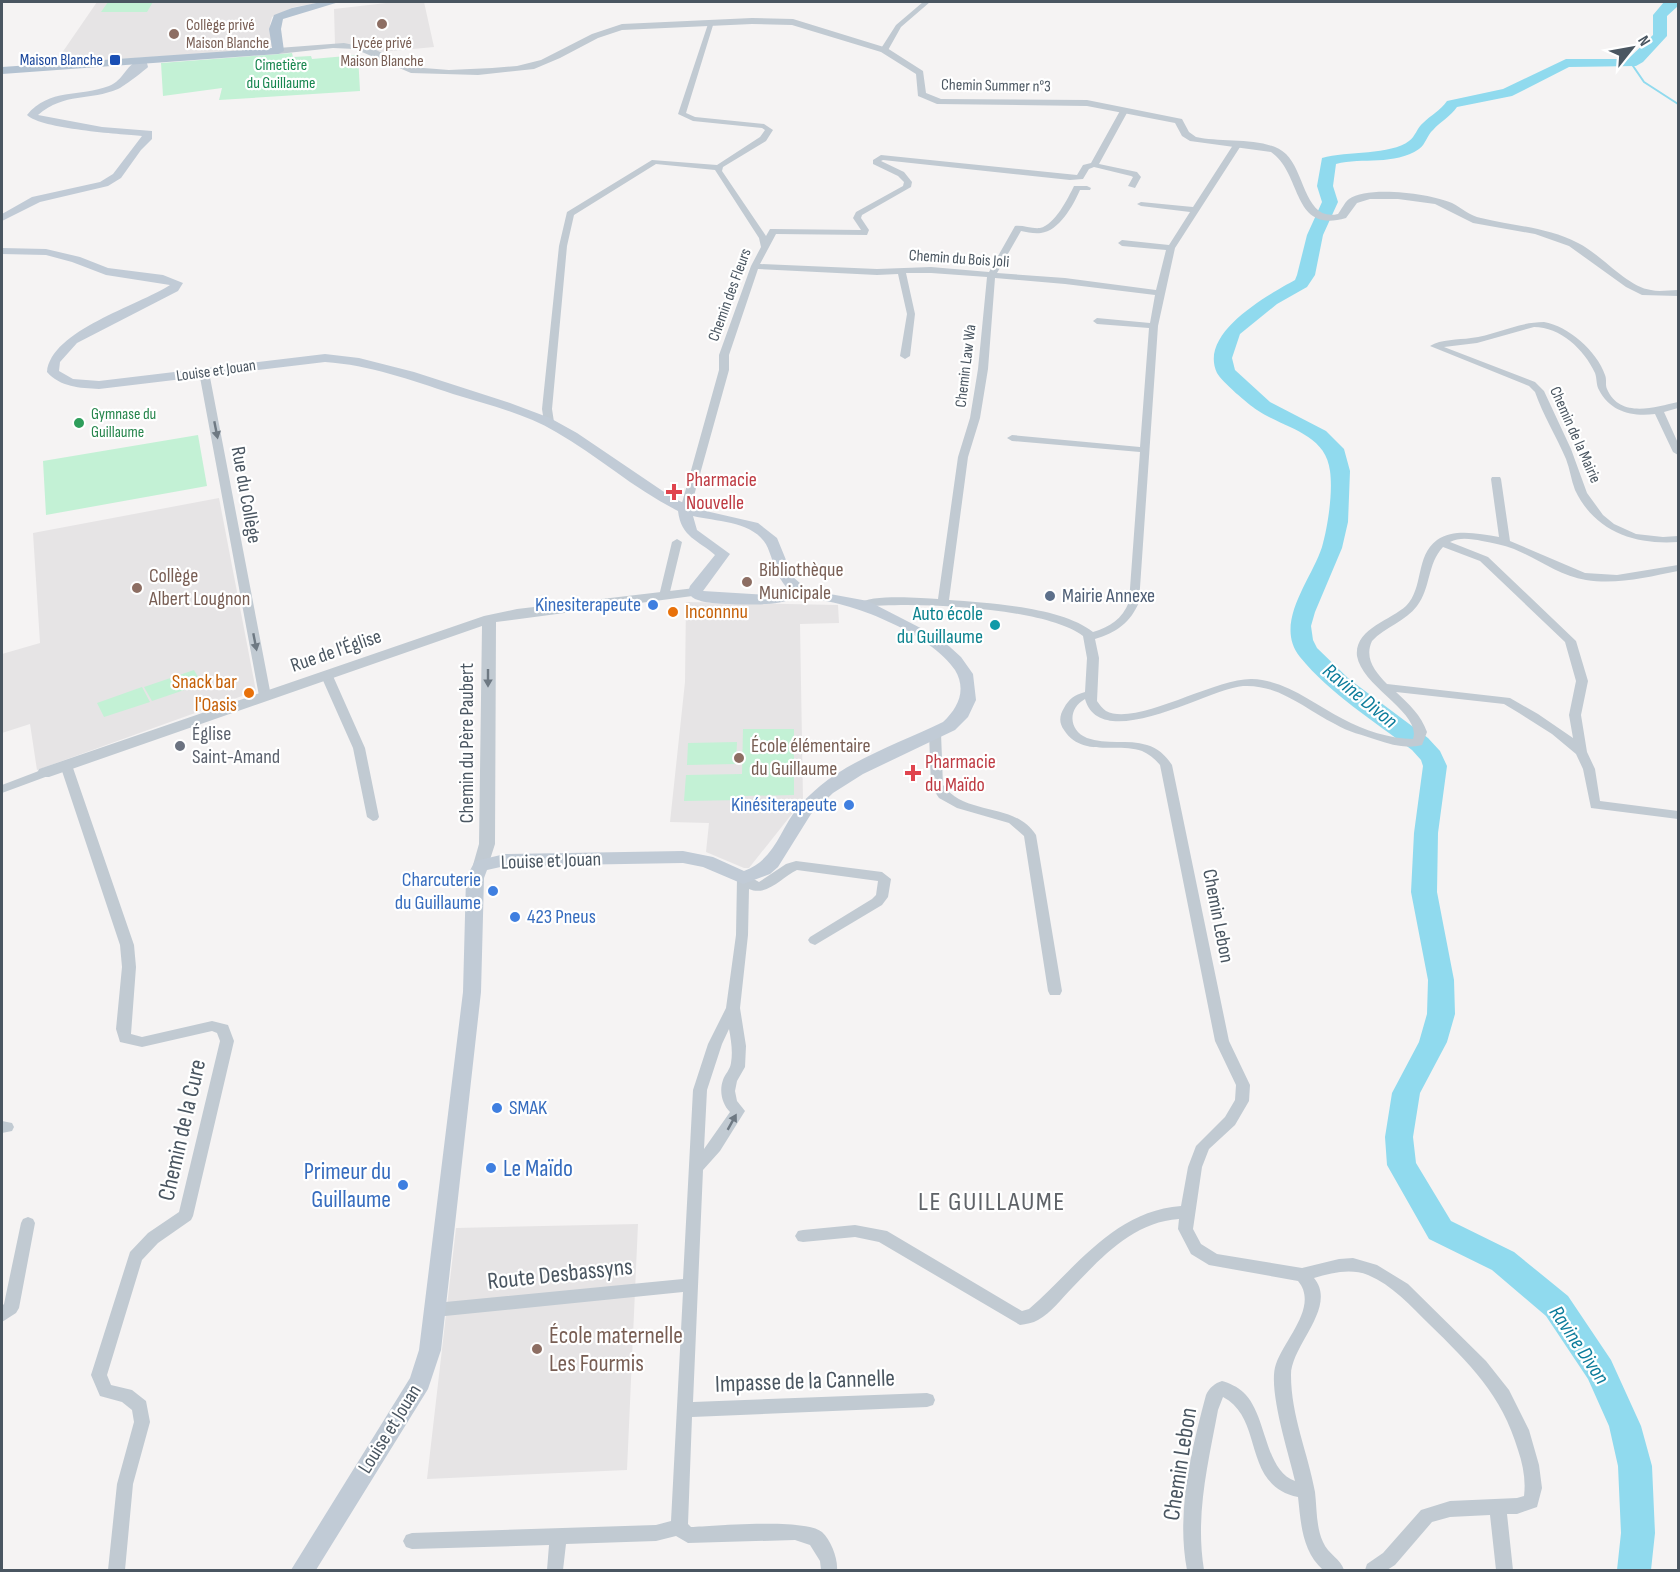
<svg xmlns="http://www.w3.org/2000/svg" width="1680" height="1572" font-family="'Sofia Sans Condensed',sans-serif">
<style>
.education{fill:#e6e4e5}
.green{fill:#c3f1d5}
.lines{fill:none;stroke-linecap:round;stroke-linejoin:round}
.stream{stroke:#90daee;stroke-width:2}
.river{fill:#90daee;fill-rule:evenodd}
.minor{fill:#c1cad2;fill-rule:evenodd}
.tertiary{fill:#c1cad2;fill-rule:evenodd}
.secondary{fill:#c1cbd6;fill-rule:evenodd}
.primary{fill:#b3c2d1;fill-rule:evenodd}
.oneway{fill:#6e7983}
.education-dot{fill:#8d6e63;stroke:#fff;stroke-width:2}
.transit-dot{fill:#1a4fb4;stroke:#fff;stroke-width:2}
.leisure-dot{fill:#2e9e5b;stroke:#fff;stroke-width:2}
.health-dot{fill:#e0444e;stroke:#fff;stroke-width:2}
.service-dot{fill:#5c6f8a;stroke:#fff;stroke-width:2}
.shop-dot{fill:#3f7fe0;stroke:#fff;stroke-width:2}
.food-dot{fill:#e8710a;stroke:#fff;stroke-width:2}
.culture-dot{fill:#0f9aa8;stroke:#fff;stroke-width:2}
.worship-dot{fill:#6b7280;stroke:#fff;stroke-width:2}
.labels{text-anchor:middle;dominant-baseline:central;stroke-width:4.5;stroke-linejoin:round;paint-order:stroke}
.far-education-label{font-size:16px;fill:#785e54;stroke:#fff;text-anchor:start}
.far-transit-label{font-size:16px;fill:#164399;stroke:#fff;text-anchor:end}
.far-park-label{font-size:16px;fill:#17864f;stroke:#fff}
.far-street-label{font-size:16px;fill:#4a5661;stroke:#fff}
.far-leisure-label{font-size:16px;fill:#27864d;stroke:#fff;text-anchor:start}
.health-label{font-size:20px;fill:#be3a42;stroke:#fff;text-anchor:start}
.street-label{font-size:20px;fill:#4a5661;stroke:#fff}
.education-label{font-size:20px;fill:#785e54;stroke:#fff;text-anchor:start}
.service-label{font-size:20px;fill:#4e5e75;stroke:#fff;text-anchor:start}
.shop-label{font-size:20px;fill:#366cbe;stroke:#fff;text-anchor:end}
.food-label{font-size:20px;fill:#c56008;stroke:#fff;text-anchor:start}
.culture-label{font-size:20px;fill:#0d838f;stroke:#fff;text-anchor:end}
.worship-label{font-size:20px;fill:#5b616d;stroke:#fff;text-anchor:start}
.water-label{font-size:21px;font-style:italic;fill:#0c7c9b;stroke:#fff}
.near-street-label{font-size:24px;fill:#4a5661;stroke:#fff}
.near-shop-label{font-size:24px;fill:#366cbe;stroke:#fff;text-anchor:start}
.near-education-label{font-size:24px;fill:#785e54;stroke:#fff;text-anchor:start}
.near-quarter-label{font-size:27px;letter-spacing:1.5px;fill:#5f6368;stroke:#fff}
</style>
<rect width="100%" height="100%" fill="#f5f3f3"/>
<path class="education" d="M97 2H325L294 7 272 17 270 24 276 44 265 50 55 63Z
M395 2H424L434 47 381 52 357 45 335 44 334 9Z
M219 498 256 691 37 770 30 724 2 733V654L40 643 33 533Z
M686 602 838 605 839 623 800 624 803 800 749 868H744L706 852 709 823 670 822 685 682Z
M638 1224 627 1470 427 1479 456 1228Z"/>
<path class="green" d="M108 2H153L147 12H101Z
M292 53 293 57 311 56 312 59 358 55 360 91 219 100 222 88 163 96 161 63Z
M198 435 207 486 46 515 43 461Z
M194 670 202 684 152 701 144 687Z
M142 687 150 702 104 717 97 703Z
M743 729H794V795L744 796 743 800 684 801 686 775 742 774Z
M737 742 736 764 687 765 688 743Z"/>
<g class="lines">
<path class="stream" d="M1631 63 1644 82 1678 104"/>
<path class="river" d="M1664 2H1678V6L1667 16V36L1643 62 1636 66 1569 67 1512 96 1457 107C1450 117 1441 121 1433 130 1427 135 1426 144 1419 149 1394 166 1363 157 1336 164L1333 186 1338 202 1323 235 1315 275 1307 287 1277 304 1240 334 1232 358 1235 370 1270 402 1326 431 1344 449 1350 471 1348 522 1342 548 1315 612 1311 626 1313 640 1317 648 1349 679 1428 738 1440 751 1447 766 1438 833 1437 892 1454 980 1455 1014 1447 1042 1420 1093 1413 1137 1416 1163 1451 1221 1514 1252 1568 1296 1611 1360 1641 1426 1652 1466 1655 1533 1651 1570H1617L1621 1533 1618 1466 1609 1426 1588 1379 1546 1316 1492 1270 1429 1239 1387 1165 1385 1137 1392 1093 1419 1042 1427 1014 1428 980 1411 892 1414 833 1423 766 1421 760 1412 750C1374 721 1330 694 1300 657 1273 623 1311 581 1322 547 1328 526 1333 492 1330 471 1326 433 1283 428 1257 410 1248 404 1222 382 1217 373 1198 333 1268 295 1295 280L1297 275 1307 235 1322 202 1317 186 1322 158C1347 151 1391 155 1409 141 1415 137 1417 128 1423 123 1431 115 1440 111 1447 101L1503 89 1566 59H1628L1653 35V15Z"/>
<path class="minor" d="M923 2H930L901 27 887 52H881L880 50 896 25Z
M709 21 714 22 686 113 695 117 764 124 773 130 766 141 723 167 722 171 766 236 770 229H773L861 230 853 218 856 212 903 186 904 182 898 176 873 164V160L881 155 1077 175 1083 165 1091 163 1121 109 1128 111 1099 164 1137 172 1141 177 1135 188 1128 186 1133 177 1131 176 1094 167 1089 169 1083 179 1070 180 883 160 881 161 904 172 912 182 911 187 862 215 861 218 869 230 867 235 776 234 760 264 877 269 931 267 989 272 1015 226C1023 225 1032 229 1040 228 1055 225 1068 198 1074 186H1087L1091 188 1090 190H1080C1073 206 1059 231 1041 233 1034 234 1027 232 1021 231L997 273 1065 278 1156 290 1166 250 1122 246 1118 243 1122 240 1169 245 1190 212 1141 206 1137 204 1141 202 1193 207 1235 142 1242 144 1175 248 1158 326 1139 602C1131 622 1116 633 1095 639L1099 658 1097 701C1099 704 1103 709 1106 711 1136 727 1214 678 1252 679 1286 680 1314 704 1343 719 1363 730 1391 739 1413 739 1422 713 1362 687 1357 656 1354 629 1391 620 1406 606 1424 588 1415 556 1437 540 1455 528 1479 534 1499 537L1491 479 1492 477H1500L1501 479 1510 541 1585 573 1617 575 1678 565V571C1648 577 1617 585 1586 580 1560 576 1538 559 1514 549 1503 545 1493 543 1482 541 1471 539 1460 537 1450 542L1488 557 1576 641 1588 681 1581 715 1587 752 1595 769 1600 801 1678 811V819L1591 808 1583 769 1576 754 1552 734 1519 713 1504 704 1396 692C1409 704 1421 715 1427 732L1422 745C1407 749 1392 745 1377 740 1363 735 1348 732 1335 724 1305 709 1279 684 1243 686 1210 688 1101 755 1085 699 1067 709 1069 731 1087 738 1106 745 1128 739 1147 745 1158 748 1166 756 1172 765L1229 1041 1250 1085 1249 1101 1235 1125 1209 1149 1202 1167 1193 1229 1201 1244 1217 1254 1302 1268 1339 1259 1353 1258 1377 1265 1408 1284 1486 1361 1509 1390 1529 1430 1539 1465 1542 1488 1537 1507 1517 1514H1507L1513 1570H1496L1490 1515 1450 1517 1432 1522 1395 1565 1387 1570H1365L1367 1564 1383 1553 1421 1510 1450 1501 1517 1498 1524 1496C1526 1480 1523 1465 1518 1450 1502 1395 1469 1363 1429 1324 1411 1306 1392 1285 1368 1275 1350 1268 1332 1273 1314 1278 1338 1307 1291 1345 1291 1375 1291 1416 1308 1453 1315 1492 1317 1509 1316 1527 1323 1542 1328 1554 1341 1559 1344 1570H1323C1302 1551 1301 1524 1298 1497 1241 1485 1265 1419 1223 1397L1218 1410C1208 1464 1195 1515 1204 1570H1187C1176 1513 1191 1451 1206 1395 1209 1388 1215 1383 1222 1381 1229 1383 1238 1387 1243 1392 1267 1413 1264 1471 1295 1481 1289 1454 1267 1388 1276 1364 1285 1338 1319 1306 1298 1281L1209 1265 1191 1254 1178 1229 1179 1219C1133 1222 1102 1257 1072 1288 1062 1298 1051 1313 1038 1320 1033 1323 1026 1324 1020 1325L879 1242 855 1237 803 1242 798 1241 795 1236 798 1231 803 1230 855 1225 887 1231 1022 1311 1029 1309C1076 1268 1114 1211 1181 1206L1188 1167 1196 1146 1225 1117 1235 1100 1236 1085 1215 1041 1160 765C1155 759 1149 754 1142 751 1116 742 1082 758 1064 730 1059 723 1059 716 1064 708 1069 699 1074 695 1085 692L1087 658 1083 636C1045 607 912 601 863 607L858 604C870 594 920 598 938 599L958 457 970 418 978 369 987 277 931 273H906L915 314 910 356 905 359 900 356 907 314 898 274 877 275 758 269 729 355V370L690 510 685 513 681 512 680 510 719 370V355L751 266 761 247 759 238 715 170 656 164 574 215 567 246 552 409 554 422 549 425 544 422 542 409 559 246 567 212 652 160 717 165 760 137 765 130 762 128 693 121 678 114ZM995 278 1065 284 1155 295 1150 323 1097 318 1093 321 1097 324 1149 328 1140 447 1012 435 1007 438 1012 441 1140 452 1129 602C1122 619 1110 627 1093 632 1062 607 989 603 949 600L968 457 980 418 988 369ZM1443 547 1480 561 1565 642 1576 681 1569 715 1573 738 1538 714 1510 698 1387 684C1375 672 1364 658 1372 641 1385 627 1406 621 1417 606 1431 588 1427 564 1443 547Z
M1544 322C1568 326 1597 351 1605 375 1607 380 1605 385 1607 389 1620 419 1655 407 1678 402V408L1664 412 1678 443V455L1673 452 1655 414C1633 417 1610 412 1599 390 1596 385 1597 378 1595 373 1584 349 1560 327 1534 327L1477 343 1444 347 1535 382 1544 391 1571 449 1587 493 1603 515 1614 524 1636 534 1663 537 1678 536V542C1635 545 1595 532 1575 490 1571 480 1570 469 1566 459 1556 436 1543 415 1535 392L1529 386 1430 346C1441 339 1458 340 1471 338 1496 335 1518 322 1544 322Z
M204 369 209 372 271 696 265 700 259 696 199 372Z
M677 539 682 542 669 596 664 599 659 596 672 542Z
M327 672 333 676 365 748 379 817 377 820 373 821 367 817 353 748 321 676Z
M935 729 941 733 943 785C966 817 1014 801 1036 835L1062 991 1060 995H1050L1048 991 1024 836 1009 823 957 808 939 798 931 786 929 733Z
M66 761 72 765 134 945 136 967 131 1034 142 1037 212 1021 228 1025 234 1041 193 1216 191 1220 158 1243 142 1260 107 1375 111 1385 132 1390 146 1401 150 1422 133 1484 125 1570H108L117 1484 134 1422 132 1410 122 1402 100 1396 91 1375 130 1252 148 1233 179 1212 220 1041 217 1033 212 1031 142 1047 120 1042 116 1029 122 967 120 945 60 765Z
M44 769 50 773 48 776 2 793V785Z
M796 861 882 872 891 879 888 897 882 905 815 945 810 943 808 940 810 937 872 899 876 895 878 881 797 870C782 877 767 897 749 889L748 935 740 1008 746 1046 745 1067 737 1081 735 1091 737 1101 745 1111 720 1151 703 1170 693 1402 927 1393 933 1395 935 1400 933 1405 927 1407 692 1417 688 1524 691 1527C717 1526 805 1518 822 1532 831 1540 838 1559 837 1570H821L820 1561 810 1545 795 1540 688 1543 676 1536 656 1541 566 1544 563 1570H547L549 1545 412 1549 406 1547 403 1541 406 1535 412 1533 656 1525 671 1521 683 1292 435 1317 430 1315 427 1310 430 1305 435 1303 683 1279 693 1090 708 1044 726 1008 736 935 737 878 739 875 743 873 759 882 786 864ZM729 1029C731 1040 733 1051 731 1063 730 1070 725 1074 723 1080 719 1091 722 1104 730 1112L704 1149 707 1090 722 1044Z
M2 1121 12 1123 14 1127 12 1131 2 1133Z
M28 1217 33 1219 35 1223 19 1308 16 1313 2 1322V1306L4 1304 21 1223 23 1219Z"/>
<path class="tertiary" d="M752 18 793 19 887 48 923 71 926 93 941 99 1087 100 1182 119 1189 132 1196 137C1221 143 1267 136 1286 154 1305 172 1305 222 1338 214 1342 209 1344 203 1349 199 1368 185 1432 194 1452 203 1462 208 1470 216 1481 218 1514 226 1547 227 1578 243 1601 254 1627 287 1651 290 1659 292 1669 290 1678 290V296L1642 295 1626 287 1569 246 1535 234 1473 223 1435 204 1398 199H1370L1357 203 1346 218C1291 234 1303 174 1271 152L1190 141 1182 136 1175 123 1087 106 937 104 918 96 916 74 881 52 792 25 752 24 622 30 598 38 560 58 534 69 478 75 411 73 355 49 333 48 278 54 274 51 278 48 344 43 374 49 411 67 449 70 492 68 517 66 541 60 592 34 622 24Z
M695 588 702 592 700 595 496 622 495 844 487 869H475L473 865 479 844 482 626 49 777H39L37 773 39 769 484 616 517 609Z"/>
<path class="secondary" d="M140 59H146L148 67C144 71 123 87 118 89 90 101 65 92 38 115L102 127 152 131V139L141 150 121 178 108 186 40 202 2 221V214L32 197 100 182 113 174 142 136C120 134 41 129 27 115 49 88 80 97 109 86 125 79 123 68 140 59Z
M2 248 46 249 80 257 108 268 163 275 183 283 178 291 77 343 60 362 59 371 73 379 99 381 325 354 359 358 414 372 507 402 550 418 577 433 673 498 697 509 758 523 777 538 793 577 808 590 868 601 940 638 961 657 973 674 976 700 968 717 955 730 863 774 833 793 811 814 778 867 770 874 743 884 703 867 683 863 505 866 487 870 484 878 481 992 441 1350 428 1389 316 1570H291L410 1378 419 1350 463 992 466 878 475 861 505 854 683 851 713 857 744 871C776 859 779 830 799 806 805 799 813 792 820 786 852 759 904 741 943 722 958 708 967 690 955 670 932 634 844 597 802 599 790 599 778 604 766 604 753 605 709 605 698 600 694 599 690 596 688 592L690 586 715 555C698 540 681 537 678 511 634 489 598 456 556 432 524 413 488 405 453 394 411 380 370 365 325 362L99 389C80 388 60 387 47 372 51 330 138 306 170 285L106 275 72 262 46 255 2 254ZM693 516C718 522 759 521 769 551 775 567 778 580 791 592L767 595 703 591 730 554 697 530Z"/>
<path class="primary" d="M321 2H339L283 19 281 29 284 51 278 54 2 74V67L272 48 269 29 274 15 292 8Z"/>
</g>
<defs><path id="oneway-solid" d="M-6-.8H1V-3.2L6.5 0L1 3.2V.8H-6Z" transform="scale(1.5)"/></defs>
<g class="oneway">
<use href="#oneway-solid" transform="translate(216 430) rotate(79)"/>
<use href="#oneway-solid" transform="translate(255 642) rotate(79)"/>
<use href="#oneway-solid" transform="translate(488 678) rotate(90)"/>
<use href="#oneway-solid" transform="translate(732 1122) rotate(-61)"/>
</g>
<g class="education-dot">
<circle cx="382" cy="24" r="6"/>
<circle cx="174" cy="34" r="6"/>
<circle cx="747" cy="582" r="6"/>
<circle cx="137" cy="588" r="6"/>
<circle cx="739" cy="758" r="6"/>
<circle cx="537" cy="1349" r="6"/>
</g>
<rect class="transit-dot" x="109" y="54" width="12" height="12" rx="3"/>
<circle class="leisure-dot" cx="79" cy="423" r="6"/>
<g class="health-dot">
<path d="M671 483h6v6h6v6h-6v6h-6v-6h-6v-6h6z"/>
<path d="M910 764h6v6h6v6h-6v6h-6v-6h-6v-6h6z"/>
</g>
<circle class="service-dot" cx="1050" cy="596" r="6"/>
<g class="shop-dot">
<circle cx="653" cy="605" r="6"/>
<circle cx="849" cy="805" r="6"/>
<circle cx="493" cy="891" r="6"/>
<circle cx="515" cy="917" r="6"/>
<circle cx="497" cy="1108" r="6"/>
<circle cx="491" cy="1168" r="6"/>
<circle cx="403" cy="1185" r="6"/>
</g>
<g class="food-dot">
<circle cx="673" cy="612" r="6"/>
<circle cx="249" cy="693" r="6"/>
</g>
<circle class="culture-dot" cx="995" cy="625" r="6"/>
<circle class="worship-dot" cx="180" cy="746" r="6"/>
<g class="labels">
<g class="far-education-label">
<text x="186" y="25">Collège privé<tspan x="186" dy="18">Maison Blanche</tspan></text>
<text x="382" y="43" text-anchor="middle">Lycée privé<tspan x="382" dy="18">Maison Blanche</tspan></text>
</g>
<g class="far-transit-label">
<text x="103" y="60">Maison Blanche</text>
</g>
<g class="far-park-label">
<text x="281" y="65">Cimetière<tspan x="281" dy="18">du Guillaume</tspan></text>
</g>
<g class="far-street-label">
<text transform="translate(996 86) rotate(1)">Chemin Summer n°3</text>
<text transform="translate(959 259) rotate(4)">Chemin du Bois Joli</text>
<text transform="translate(730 295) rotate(-70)">Chemin des Fleurs</text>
<text transform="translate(966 366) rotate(-83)">Chemin Law Wa</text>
<text transform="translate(216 371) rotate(-8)">Louise et Jouan</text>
<text transform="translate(1575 435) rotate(66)">Chemin de la Mairie</text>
</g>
<g class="far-leisure-label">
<text x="91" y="414">Gymnase du<tspan x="91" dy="18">Guillaume</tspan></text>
</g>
<g class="health-label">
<text x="686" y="480">Pharmacie<tspan x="686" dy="23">Nouvelle</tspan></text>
<text x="925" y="762">Pharmacie<tspan x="925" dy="23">du Maïdo</tspan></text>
</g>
<g class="street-label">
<text transform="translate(246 495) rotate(80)">Rue du Collège</text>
<text transform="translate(336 651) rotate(-19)">Rue de l'Église</text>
<text transform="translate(467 743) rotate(-90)">Chemin du Père Paubert</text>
<text transform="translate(551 861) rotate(-2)">Louise et Jouan</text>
<text transform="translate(1218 916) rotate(79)">Chemin Lebon</text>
<text transform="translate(390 1429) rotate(-58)">Louise et Jouan</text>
</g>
<g class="education-label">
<text x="759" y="570">Bibliothèque<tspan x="759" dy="23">Municipale</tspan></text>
<text x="149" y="576">Collège<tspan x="149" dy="23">Albert Lougnon</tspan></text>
<text x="751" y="746">École élémentaire<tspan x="751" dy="23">du Guillaume</tspan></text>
</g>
<g class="service-label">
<text x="1062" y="596">Mairie Annexe</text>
</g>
<g class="shop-label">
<text x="641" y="605">Kinesiterapeute</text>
<text x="837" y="805">Kinésiterapeute</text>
<text x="481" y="880">Charcuterie<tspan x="481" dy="23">du Guillaume</tspan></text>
<text x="527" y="917" text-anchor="start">423 Pneus</text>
<text x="509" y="1108" text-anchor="start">SMAK</text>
</g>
<g class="food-label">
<text x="685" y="612">Inconnnu</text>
<text x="237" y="682" text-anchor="end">Snack bar<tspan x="237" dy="23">l'Oasis</tspan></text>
</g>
<g class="culture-label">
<text x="983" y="614">Auto école<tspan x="983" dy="23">du Guillaume</tspan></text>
</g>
<g class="worship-label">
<text x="192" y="734">Église<tspan x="192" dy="23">Saint-Amand</tspan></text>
</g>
<g class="water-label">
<text transform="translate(1360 696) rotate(39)">Ravine Divon</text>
<text transform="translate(1579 1345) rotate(56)">Ravine Divon</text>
</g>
<g class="near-street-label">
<text transform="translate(182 1130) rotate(-77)">Chemin de la Cure</text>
<text transform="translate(560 1274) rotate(-6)">Route Desbassyns</text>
<text transform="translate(805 1381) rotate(-2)">Impasse de la Cannelle</text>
<text transform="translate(1180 1464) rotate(-81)">Chemin Lebon</text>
</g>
<g class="near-shop-label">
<text x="503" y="1168">Le Maïdo</text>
<text x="391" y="1171" text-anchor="end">Primeur du<tspan x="391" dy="28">Guillaume</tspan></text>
</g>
<g class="near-education-label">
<text x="549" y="1335">École maternelle<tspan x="549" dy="28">Les Fourmis</tspan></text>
</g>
<g class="near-quarter-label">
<text x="992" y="1202">LE GUILLAUME</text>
</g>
</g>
<rect width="1680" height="1572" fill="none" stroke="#4a5661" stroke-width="6"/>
<g transform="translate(1632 48) rotate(59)" stroke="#ffffff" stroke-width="4.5" paint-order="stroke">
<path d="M0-4.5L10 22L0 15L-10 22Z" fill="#4a5661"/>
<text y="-9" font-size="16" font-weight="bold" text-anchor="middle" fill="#4a5661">N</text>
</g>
</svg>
